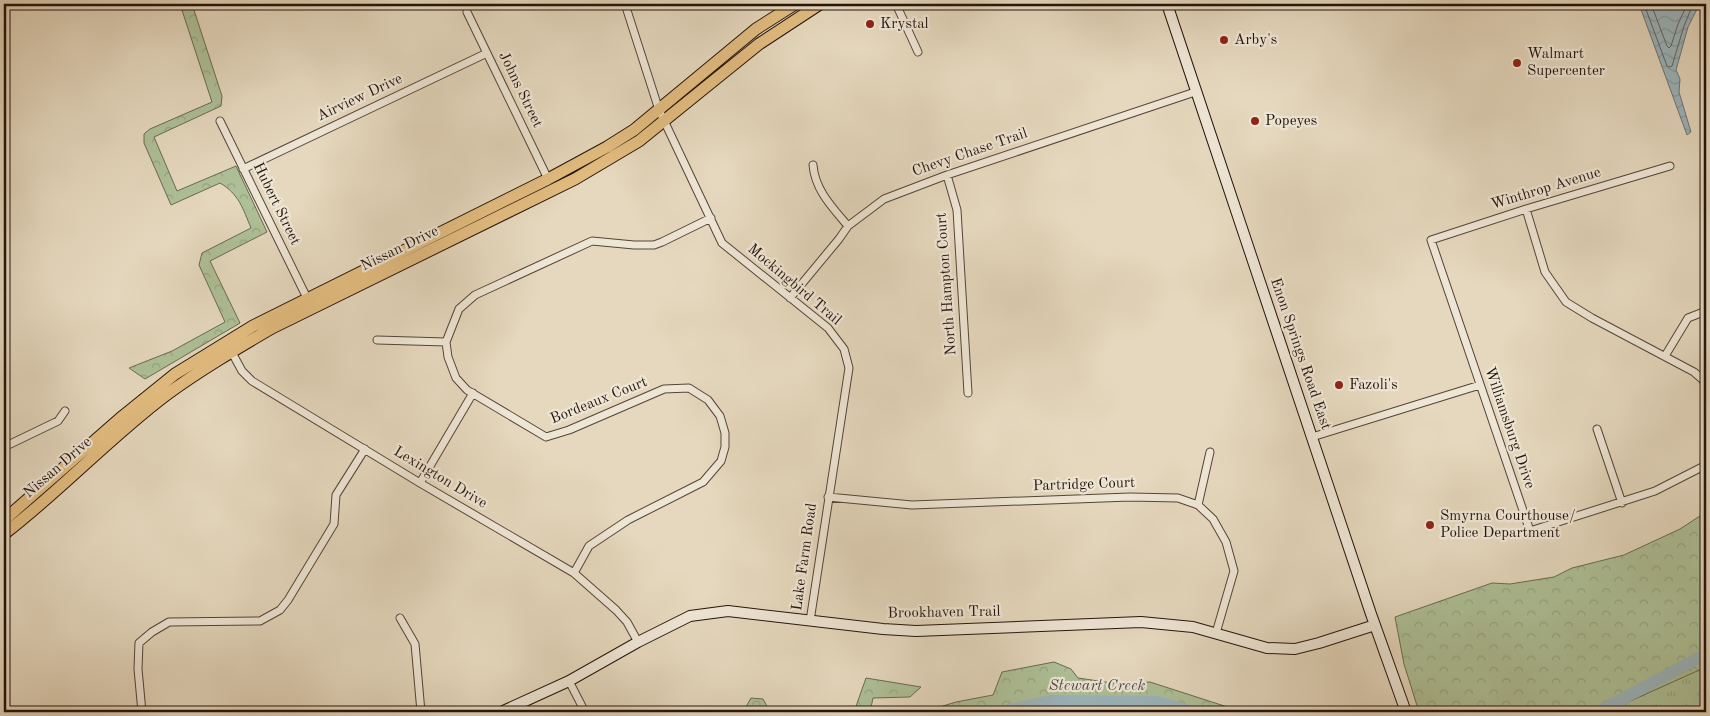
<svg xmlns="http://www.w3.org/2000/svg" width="1710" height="716" font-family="'Old Standard TT',serif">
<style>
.forest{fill:url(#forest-crowns);stroke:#696a52}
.park{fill:url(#park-tufts);stroke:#696a52}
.water{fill:url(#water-waves);stroke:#6c7576}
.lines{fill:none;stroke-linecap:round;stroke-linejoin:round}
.shore{stroke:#606464;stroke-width:1}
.river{stroke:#9cb6bd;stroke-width:12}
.street-casing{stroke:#544438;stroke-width:9}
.secondary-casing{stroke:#24130c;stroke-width:12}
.primary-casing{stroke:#24130c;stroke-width:13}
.street{stroke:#eee6d5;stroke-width:7}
.secondary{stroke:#eee6d5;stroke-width:10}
.primary{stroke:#e2bc7f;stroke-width:11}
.poi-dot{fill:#8f2418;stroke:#eee6d5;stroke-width:2}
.labels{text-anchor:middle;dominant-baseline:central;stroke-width:4.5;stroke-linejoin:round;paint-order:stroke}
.poi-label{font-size:15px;fill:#24130c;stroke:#eee6d5;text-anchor:start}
.street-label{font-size:15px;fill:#24130c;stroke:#eee6d5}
.water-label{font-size:16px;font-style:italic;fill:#4e4c4a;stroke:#eee6d5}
</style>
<defs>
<pattern id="forest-crowns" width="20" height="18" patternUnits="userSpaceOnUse" patternTransform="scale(1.25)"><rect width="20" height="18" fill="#aec097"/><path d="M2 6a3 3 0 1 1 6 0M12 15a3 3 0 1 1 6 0" fill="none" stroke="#96a481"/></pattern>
<pattern id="park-tufts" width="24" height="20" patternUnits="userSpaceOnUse" patternTransform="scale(1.25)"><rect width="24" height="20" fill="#aec097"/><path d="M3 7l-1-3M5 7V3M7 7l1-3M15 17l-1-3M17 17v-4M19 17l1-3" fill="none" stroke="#96a481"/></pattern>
<pattern id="water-waves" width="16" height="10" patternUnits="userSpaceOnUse" patternTransform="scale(1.25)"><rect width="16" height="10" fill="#9cb6bd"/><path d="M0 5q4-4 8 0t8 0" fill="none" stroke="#869ca1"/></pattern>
</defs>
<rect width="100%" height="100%" fill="#e5d8be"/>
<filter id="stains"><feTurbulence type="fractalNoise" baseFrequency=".004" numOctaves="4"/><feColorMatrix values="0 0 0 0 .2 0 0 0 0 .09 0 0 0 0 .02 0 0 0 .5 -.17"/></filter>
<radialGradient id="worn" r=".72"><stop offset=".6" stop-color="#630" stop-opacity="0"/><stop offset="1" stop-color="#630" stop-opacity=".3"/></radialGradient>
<path class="forest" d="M180 4H192L222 96 221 106 154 137 177 191 236 166 267 232 210 261 240 323 145 379 129 368 172 351 225 322 199 265 202 253 251 228C243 209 239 194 220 183L171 205 144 143V134L150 129 212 102Z
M1706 512V708L1654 712H1419L1404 664 1395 617 1492 583 1510 584 1554 577 1572 568 1624 555 1680 529Z
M1054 662 1071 669 1078 678 1119 684 1150 682 1243 712H923L956 702 993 695 1002 672Z
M866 678 921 687 910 697 873 698 870 712H854Z
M751 698 763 699 770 712H743Z"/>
<path class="park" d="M1706 667V712H1606Z"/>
<path class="water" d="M1639 4H1695L1697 9 1688 27 1676 70 1680 79 1679 92 1691 132 1687 135Z"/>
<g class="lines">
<path class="shore" d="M1644 4 1667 66 1669 67 1672 66 1684 26 1691 9V4
M1651 4 1667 46 1669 48 1671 46 1678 24 1685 9 1684 4"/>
<path class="river" d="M1001 712 1050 701 1157 702 1193 712
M1598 712 1706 654"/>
<defs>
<path id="street" d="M625 4 659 110 722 243 828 328 844 349 849 368 810 621
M896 4 918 52
M467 12 548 179
M220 121 307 298
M813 165C815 190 832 207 848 226
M1670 166 1526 209 1431 240 1530 531 1655 491 1706 465
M243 169 487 53
M947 175 957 210 968 393
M1526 209 1545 272 1566 302 1592 318 1694 372 1702 379 1706 385
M790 298 839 239 848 226 884 199 947 175 1195 92
M377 340 446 342
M230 349 242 371 252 381 420 483 574 573 616 610 627 622 638 642
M1665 356 1688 318 1706 311
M1597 429 1622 503
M1312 437 1480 385
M4 447 58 421 65 411
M420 483 473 393
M828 497 912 505 1130 497 1178 498 1198 505 1213 519 1226 542 1234 571 1216 633
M1198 505 1210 452
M574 573 589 546 628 520 703 482 721 461 725 447V433L720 416 708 400 689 388 664 389 569 430 546 437 467 390 456 378 448 357 446 342 459 309 475 295 592 241 634 245H654L662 242 711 218
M400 618 415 644 421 712
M569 681 585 712
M142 712 138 669 139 643 152 632 169 622 260 621 280 610 288 600 334 524 336 495 365 449"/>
<path id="secondary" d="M1167 4 1371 614 1406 712
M501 712 569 681 638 642 690 616 728 611 883 629 916 631 1141 622 1193 627 1267 648 1295 649 1319 643 1375 625"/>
<path id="primary" d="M4 520 123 416 175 374 253 326 548 179 607 147 634 130 756 29 795 4
M4 534C60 491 109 438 166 395 200 370 236 349 272 328L575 179 639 141 759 44 820 4"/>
</defs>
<use href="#street" class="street-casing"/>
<use href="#secondary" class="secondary-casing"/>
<use href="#primary" class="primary-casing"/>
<use href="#street" class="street"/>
<use href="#secondary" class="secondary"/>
<use href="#primary" class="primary"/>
</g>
<g class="poi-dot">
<circle cx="870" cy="24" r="5"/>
<circle cx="1224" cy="40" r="5"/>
<circle cx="1517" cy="63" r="5"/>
<circle cx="1255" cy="121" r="5"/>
<circle cx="1339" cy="385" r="5"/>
<circle cx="1430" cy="525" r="5"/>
</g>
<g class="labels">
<g class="poi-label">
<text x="880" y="24">Krystal</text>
<text x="1234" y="40">Arby's</text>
<text x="1527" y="54">Walmart<tspan x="1527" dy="17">Supercenter</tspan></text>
<text x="1265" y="121">Popeyes</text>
<text x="1349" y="385">Fazoli's</text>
<text x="1440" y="516">Smyrna Courthouse/<tspan x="1440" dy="17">Police Department</tspan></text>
</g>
<g class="street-label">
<text transform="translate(520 90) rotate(64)">Johns Street</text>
<text transform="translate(360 98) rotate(-25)">Airview Drive</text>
<text transform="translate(970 153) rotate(-19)">Chevy Chase Trail</text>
<text transform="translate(1546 189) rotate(-17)">Winthrop Avenue</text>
<text transform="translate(276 204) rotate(64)">Hubert Street</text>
<text transform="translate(400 249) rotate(-26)">Nissan Drive</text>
<text transform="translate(947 284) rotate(-94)">North Hampton Court</text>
<text transform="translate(794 285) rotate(40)">Mockingbird Trail</text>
<text transform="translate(1300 354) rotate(71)">Enon Springs Road East</text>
<text transform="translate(599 401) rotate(-22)">Bordeaux Court</text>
<text transform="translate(1509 428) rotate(71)">Williamsburg Drive</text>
<text transform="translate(58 468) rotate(-41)">Nissan Drive</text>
<text transform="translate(440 478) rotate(31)">Lexington Drive</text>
<text transform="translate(1084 485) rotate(-2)">Partridge Court</text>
<text transform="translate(805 557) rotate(-82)">Lake Farm Road</text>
<text transform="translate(944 613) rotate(-1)">Brookhaven Trail</text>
</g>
<g class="water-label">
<text x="1097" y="686">Stewart Creek</text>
</g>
</g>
<rect width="1710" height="716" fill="none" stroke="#e5d8be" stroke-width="20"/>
<rect x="5" y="5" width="1700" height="706" fill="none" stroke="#24130c" stroke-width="2.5"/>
<rect x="10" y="10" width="1690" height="696" fill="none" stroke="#24130c"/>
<rect width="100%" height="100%" filter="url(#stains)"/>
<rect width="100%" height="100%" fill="url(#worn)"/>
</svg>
